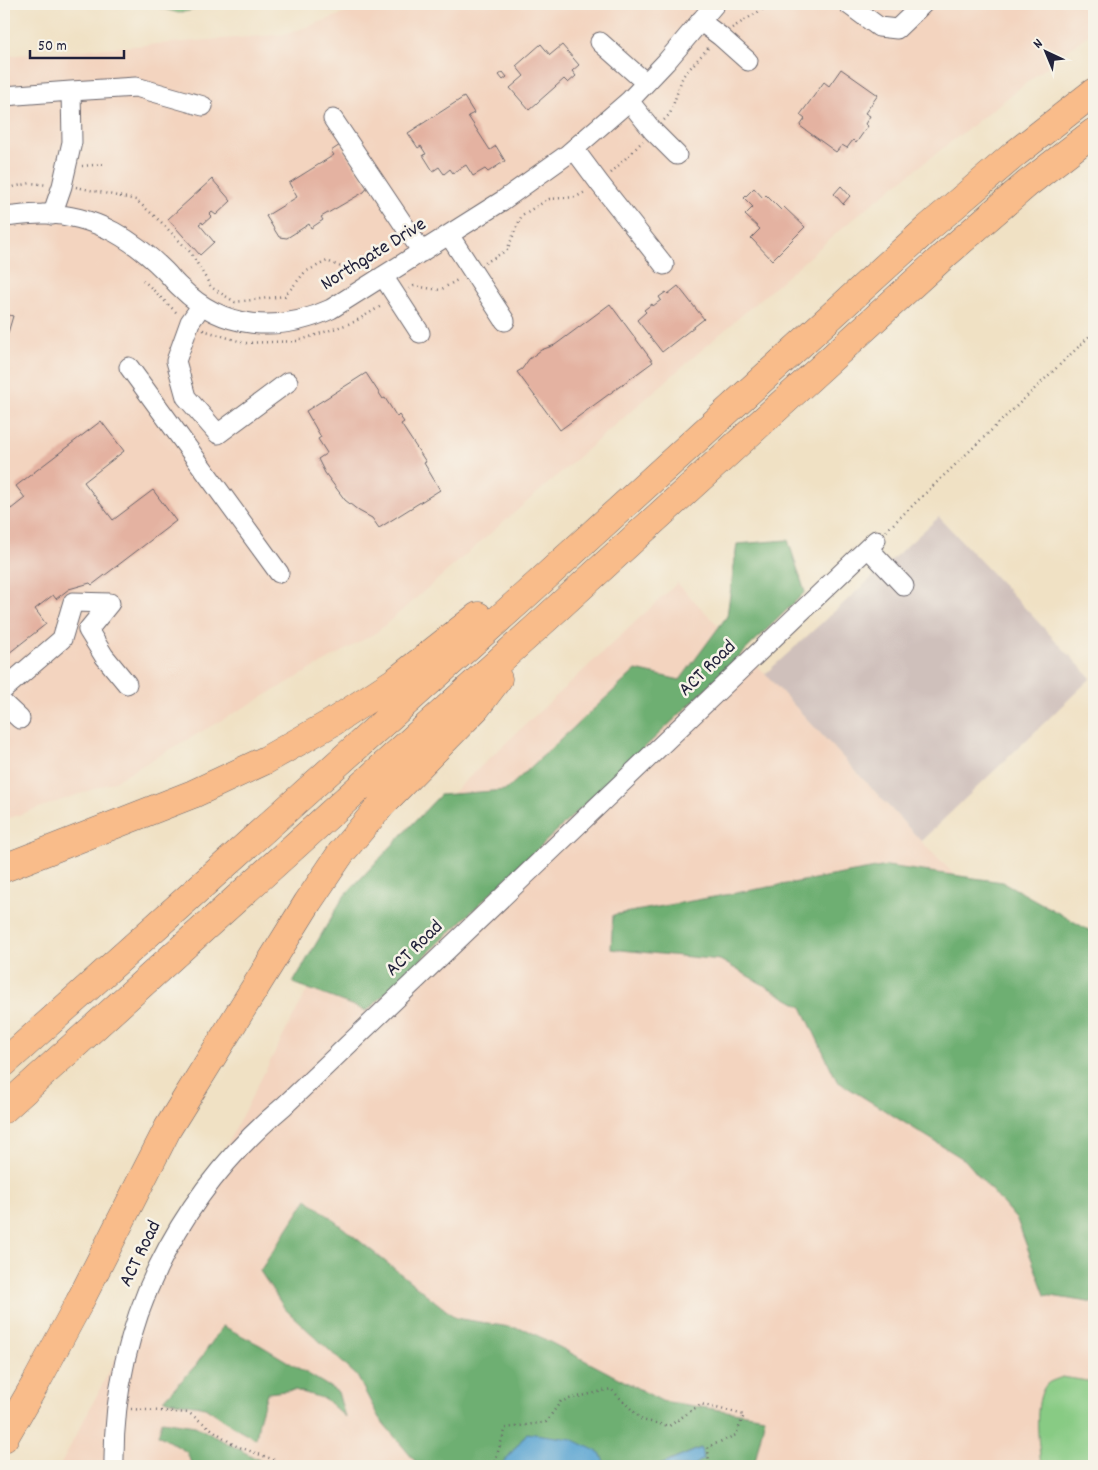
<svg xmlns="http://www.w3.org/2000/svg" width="1098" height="1470" font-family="Dekko,sans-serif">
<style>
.built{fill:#f3d4bf}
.industrial{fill:#cfc0bb}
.green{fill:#88cb84;stroke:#557660}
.forest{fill:#6eaf72;stroke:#486856}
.water{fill:#5aa4d2;stroke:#3e6386}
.building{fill:#e4b2a1}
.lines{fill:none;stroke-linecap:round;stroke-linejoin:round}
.minor-casing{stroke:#6a656b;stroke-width:21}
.highway-casing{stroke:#6a656b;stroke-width:29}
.path{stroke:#6a656b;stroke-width:2.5;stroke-dasharray:1 4;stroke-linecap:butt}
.minor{stroke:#fff;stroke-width:19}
.highway{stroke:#f9bc8a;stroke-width:28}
.labels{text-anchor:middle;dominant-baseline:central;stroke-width:5;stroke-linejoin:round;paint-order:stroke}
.street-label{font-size:20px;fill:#22223b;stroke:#f7f3e8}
</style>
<rect width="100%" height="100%" fill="#f7f3e8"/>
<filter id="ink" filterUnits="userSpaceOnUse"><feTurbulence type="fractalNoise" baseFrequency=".02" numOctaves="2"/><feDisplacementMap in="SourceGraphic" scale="10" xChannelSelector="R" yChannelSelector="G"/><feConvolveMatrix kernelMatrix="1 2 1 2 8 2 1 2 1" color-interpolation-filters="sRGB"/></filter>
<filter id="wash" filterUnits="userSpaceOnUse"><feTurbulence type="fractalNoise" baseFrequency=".0096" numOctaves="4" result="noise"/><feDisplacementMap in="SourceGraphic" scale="20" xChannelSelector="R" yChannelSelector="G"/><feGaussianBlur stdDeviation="1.12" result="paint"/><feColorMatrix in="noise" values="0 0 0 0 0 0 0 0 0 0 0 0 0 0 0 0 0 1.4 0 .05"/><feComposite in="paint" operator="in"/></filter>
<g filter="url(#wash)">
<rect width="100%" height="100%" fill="#f0e1c4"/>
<path class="built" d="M370 4H1094V30L855 217 377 632 111 783 4 820V56L287 34Z
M677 583 765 674 921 841 1094 1016V1466H60L369 871Z"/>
<path class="industrial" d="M939 517 1091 678 921 841 765 674Z"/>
<path class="green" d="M151 4H220L179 13 153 6Z
M1062 1377 1094 1382V1466H1041C1039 1445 1032 1400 1047 1384 1050 1381 1058 1379 1062 1377Z"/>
<path class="forest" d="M788 540 805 592 701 694 367 1011 293 983 344 896 440 795 506 790 636 670 680 680 727 616 737 544Z
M887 866 1003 882 1094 933V1303L1045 1295 1017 1220 965 1160 837 1081 802 1007 720 960 611 949 613 915Z
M307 1199 456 1318 527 1330 662 1401 765 1417 754 1466H693L702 1459 700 1448 658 1466H606L600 1453 527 1433 501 1466H419L379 1418 357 1376 285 1309 260 1271Z
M223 1326 260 1345 338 1392 345 1417 325 1399 295 1390 267 1393 259 1421 256 1439 233 1426 205 1407 164 1400 196 1365Z
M162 1421 195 1426 261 1461 262 1466H192L187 1452 158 1435Z"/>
<path class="water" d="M527 1433 572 1439 600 1453 606 1466H501Z
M701 1448 703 1459 693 1466H658Z"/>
<g id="blocks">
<path class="building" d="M541 44 550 55 562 45 579 65 572 71 576 76 568 83 564 79 529 110 510 88 524 76 516 66Z
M841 69 878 95 865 113 870 116 865 124 868 126 856 143 853 140 847 148 842 145 836 152 800 126 805 119 800 115 824 82 829 86Z
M503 72 507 77 503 80 499 75Z
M464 97 474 113 468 116 490 150 496 146 505 161 488 172 485 169 473 176 466 165 453 173 450 169 444 174 439 167 433 171 423 155 426 154 421 146 418 148 408 133Z
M340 145 368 187 364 192 321 217 323 220 311 228 309 224 287 238 279 237 266 216 297 197 289 183 334 155 331 151Z
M212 179 231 201 216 215 212 212 210 214 212 216 203 224 202 222 199 224 214 242 200 255 168 219Z
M841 186 850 196 843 204 834 194Z
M754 188 763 198 766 195 781 210 784 207 805 227 772 260 751 238 760 229 745 215 753 207 744 198Z
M678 286 704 319 662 352 637 320 646 312 644 310 652 304 653 306 661 300 659 297 666 292 668 294Z
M610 304 653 362 560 430 517 372 522 369 529 359 541 350 555 345Z
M4 314 13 316 5 343H4Z
M366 373 383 399 385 398 397 417 399 415 404 422 401 424 426 462 424 463 440 490 379 528 372 518 359 511 345 500 325 473 318 459 327 453 318 439 321 437 306 411Z
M101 421 124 451 84 482 113 520 153 490 176 521 92 585 90 583 69 589 56 599 53 595 35 609 46 624 4 657V508L8 505 11 509 25 498 16 486Z"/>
</g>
</g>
<g filter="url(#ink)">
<use href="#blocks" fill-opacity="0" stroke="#6a656b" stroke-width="1"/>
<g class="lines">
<defs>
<path id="minor" d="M848 4 879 27 897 29 923 4
M700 21 720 36 748 61
M600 42 646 83
M4 96 71 91
M629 101 653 131 677 155
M333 119 422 252
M574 149 600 184 664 265
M52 215 62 186 72 142 71 91 136 87 203 106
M4 217C16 216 29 214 42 214 66 213 93 221 114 232 134 243 150 256 165 271 171 277 175 283 181 288 223 330 279 333 331 309L502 201 568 154 629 101 666 62 715 4
M449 235 505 321
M383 276 420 333
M202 305 190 322 176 361 186 397 218 434 288 382
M129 367 279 573
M868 548 904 586
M4 689 62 639 73 602 110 603 88 630 104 656 127 684
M4 704 20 719
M114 1466C112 1325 177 1196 284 1106L876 540"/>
<path id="highway" d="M4 868 193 794 266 760 333 722 397 680 478 616
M4 1063 519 601 928 228 1016 153 1094 92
M4 1109 538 626 946 254 1027 184 1094 132
M4 1438 37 1381 79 1303 168 1128 308 902 341 853 383 803 476 708 498 679"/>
</defs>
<use href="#minor" class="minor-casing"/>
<use href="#highway" class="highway-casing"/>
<path class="path" d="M732 28 766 7 767 4
M664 120 670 114 683 76 709 47
M82 166 105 164
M611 173 643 141
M76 187 136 200 160 221 191 253 211 287 235 302 285 296 305 272 327 261 348 270 354 278
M4 189 31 183 48 185
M485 263 507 250 522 215 549 199 576 197 587 191
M143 280 178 314
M409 289 414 286 440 290 459 279
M203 330 245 343 298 341 354 322 383 305
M886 531 1094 332
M131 1409 189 1413 234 1445 277 1461 285 1466
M493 1466 506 1428 546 1422 561 1401 611 1389 642 1420 669 1426 701 1404 744 1415 736 1435 708 1447 709 1466"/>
<use href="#minor" class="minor"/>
<use href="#highway" class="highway"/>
</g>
</g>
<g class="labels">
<g class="street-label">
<text transform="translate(374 255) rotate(-32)">Northgate Drive</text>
<text transform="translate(708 669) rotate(-44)">ACT Road</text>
<text transform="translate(415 949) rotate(-44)">ACT Road</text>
<text transform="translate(141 1254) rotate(-64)">ACT Road</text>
</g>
</g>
<rect width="1098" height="1470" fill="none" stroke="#f7f3e8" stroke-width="20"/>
<g transform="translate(1046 52) rotate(316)" stroke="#f7f3e8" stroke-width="4" paint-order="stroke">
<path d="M0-4L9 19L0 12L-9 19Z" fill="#22223b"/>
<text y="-8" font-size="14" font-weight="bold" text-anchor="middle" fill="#22223b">N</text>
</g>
<path d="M30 50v8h94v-8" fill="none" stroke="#22223b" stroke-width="2.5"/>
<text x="38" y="50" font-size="15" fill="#22223b" stroke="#f7f3e8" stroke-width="4" paint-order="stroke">50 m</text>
</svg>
